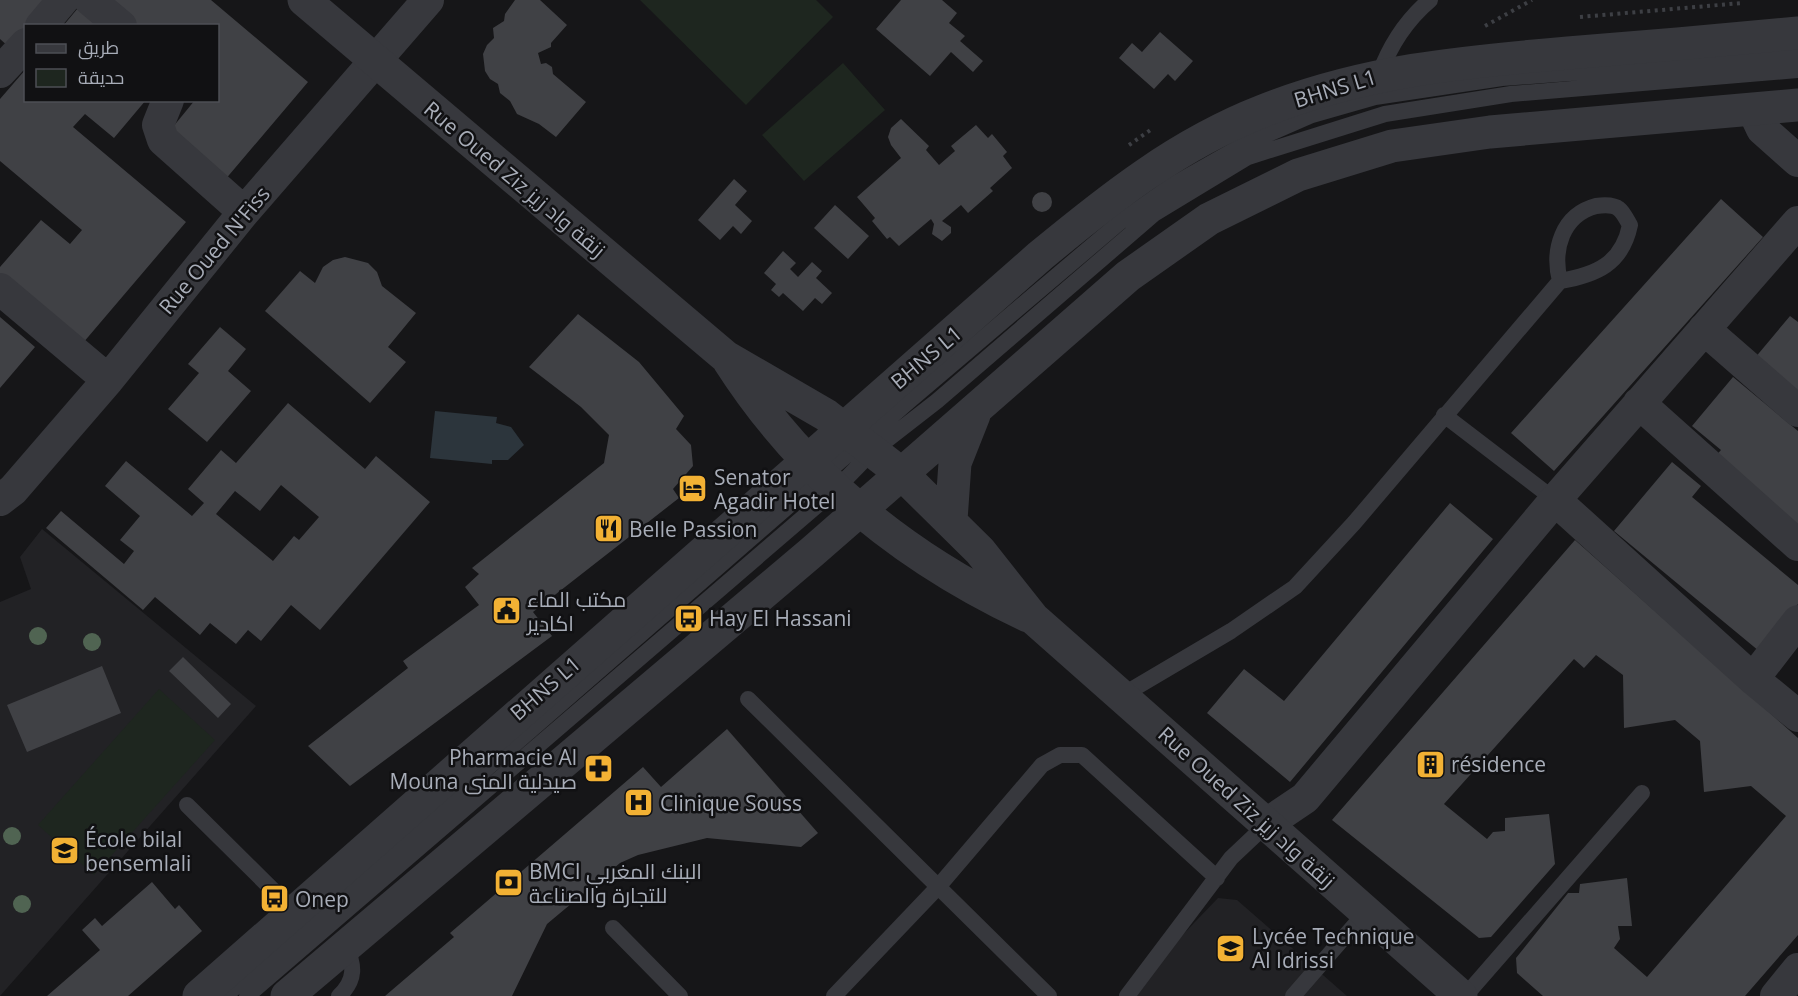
<svg xmlns="http://www.w3.org/2000/svg" width="1798" height="996" font-family="'Open Sans',Cairo,sans-serif">
<style>
.built{fill:#222225}
.green{fill:#1e261f}
.water{fill:#2c353c}
.building{fill:#404145;fill-rule:evenodd}
.lines{fill:none;stroke-linecap:round;stroke-linejoin:round}
.path{stroke:#3d3f44;stroke-width:4;stroke-dasharray:3 4.5;stroke-linecap:butt}
.service{stroke:#37383d;stroke-width:16}
.minor{stroke:#37383d;stroke-width:32}
.tertiary{stroke:#37383d;stroke-width:33}
.tree{fill:#506452}
.labels{text-anchor:middle;dominant-baseline:central;stroke-width:5;stroke-linejoin:round;paint-order:stroke}
.street-label{font-size:21px;fill:#a8adb8;stroke:#111113}
.poi-label{font-size:21px;fill:#a8adb8;stroke:#111113;text-anchor:start}
</style>
<rect width="100%" height="100%" fill="#161618"/>
<path class="built" d="M42 529 256 706 0 996V602L31 589 20 557Z
M1218 898 1237 900 1347 996H1124Z"/>
<path class="green" d="M640 0H816L833 17 746 105Z
M843 63 885 110 804 181 762 135Z
M159 689 215 740 94 875 38 825Z"/>
<path class="water" d="M435 411 497 417 496 423 511 427 524 445 508 460H492V464L430 458Z"/>
<path class="building" d="M0 0H49L9 47 0 39Z
M97 0H211L308 82 224 181 168 133 195 100H218V26H128Z
M515 0H540L567 25 551 43V47L538 53 541 64 546 63 552 67 553 74 586 102 556 137 539 124 517 114 510 101 500 93 498 84 490 79 485 71 483 54 487 45 494 38 493 28 504 21 505 14Z
M901 0H942L957 13 949 23 965 36 960 41 983 61 973 72 951 52 930 76 876 29Z
M78 8 98 26H63Z
M1160 32 1193 61 1175 81 1168 74 1154 89 1119 58 1132 43 1142 52Z
M26 69V100H146L114 138 85 114 73 127 186 222 77 350 0 284V267L41 220 70 244 82 230 0 161V99Z
M901 119 929 146 926 150 939 165 955 151 951 146 976 125 988 138 992 134 1007 152 1003 156 1012 168 990 188 993 191 968 213 961 205 942 221 951 227V233L942 241 932 234 934 224 931 219 899 246 890 237 887 239 872 221 875 218 857 197 901 158 891 145 888 137 891 128Z
M734 179 747 191 735 205 752 221 741 234 733 226 720 240 698 220Z
M1032 202a10 10 0 1 1 20 0a10 10 0 1 1-20 0Z
M1721 199 1763 237 1554 471 1511 433Z
M835 205 869 236 848 259 814 228Z
M783 251 796 263 790 269 798 277 812 262 822 271 816 278 832 293 822 304 815 298 803 311 783 293 779 297 771 290 776 284 764 273Z
M345 257 368 263 377 272 382 286 416 313 388 347 406 362 370 403 265 311 300 271 315 283 323 267 333 260Z
M578 314 639 362 684 416 676 429 691 445 693 466 673 489 679 498 533 612 552 636 350 786 308 746 408 668 403 661 479 605 465 587 479 574 472 568 604 463 609 435 581 407 529 367Z
M1790 316 1798 322V405L1749 365Z
M0 317 35 347 0 388Z
M220 327 246 349 228 371 251 391 207 442 168 409 199 373 188 364Z
M1733 377 1798 431V530L1713 459 1721 450 1692 426Z
M288 403 365 469 376 456 430 502 320 630 291 605 261 641 248 630 236 644 210 623 200 635 155 597 143 610 46 528 61 511 124 564 134 551 120 540 140 516 105 486 126 461 192 516 204 503 188 489 221 450 236 463ZM281 485 319 517 299 540 294 536 273 561 216 514 235 491 260 511Z
M1672 462 1701 486 1692 497 1798 585V604L1759 651 1614 531Z
M1450 503 1493 539 1290 782 1207 713 1244 669 1284 701Z
M1575 540 1798 738V935L1745 996H1543L1517 973 1516 958 1568 893H1579L1580 884 1627 878 1632 926H1618L1620 939 1614 948 1647 977 1786 816 1751 786 1704 792 1700 741 1675 720 1624 728 1623 675 1596 655 1584 668 1574 659 1444 804 1487 839 1493 832 1505 831V818L1549 814 1555 864 1491 937 1479 938 1332 820Z
M183 657 231 704 218 718 169 671Z
M102 666 121 713 27 752 7 705Z
M727 729 818 833 801 847 707 838 638 855 620 863 547 924 512 996H385L454 937 450 933 643 767 661 787Z
M152 882 175 909 179 905 202 931 128 996H47L100 950 82 930 95 918 102 926Z"/>
<g class="lines">
<path class="path" d="M1580 17 1742 3
M1485 26 1532 0
M1129 145 1152 129"/>
<path class="service" d="M1379 75C1390 45 1405 21 1430 0
M1444 415 1555 500
M1121 696 1231 631 1295 587 1354 523 1560 281C1596 275 1622 264 1630 225 1627 220 1623 212 1619 209 1613 204 1603 205 1596 206 1562 215 1552 250 1560 281
M748 699 1049 996
M187 805 294 911
M613 928 680 996
M225 996 908 402 1120 222 1171 186 1245 144 1312 115 1375 97 1502 78 1798 56
M247 996 835 490 874 450 937 401 1154 214 1248 157 1385 114 1511 94 1798 70
M339 996C356 980 355 965 345 945
M834 996 938 887 1042 765 1060 755H1082L1217 878
M1127 996 1231 858 1268 823
M1293 996 1366 912
M1465 996 1642 793"/>
<path class="minor" d="M90 0 121 26
M41 26 63 0
M0 72 26 44
M168 100 158 125 163 140 244 212
M1753 110 1762 129 1798 161
M0 289 108 380
M1704 329 1798 411
M1639 403 1798 545
M0 500 13 490 108 380 244 212 428 0
M1555 500 1753 679 1798 716
M1753 679 1798 621
M1268 823 1305 798 1555 500 1798 222
M1776 996 1798 969"/>
<path class="tertiary" d="M304 0 726 357 826 415 902 474 980 551 1033 618 1461 996
M729 361C802 475 906 559 1028 616
M951 520 955 463 974 415
M199 996 1040 256C1109 199 1178 144 1263 111 1363 71 1461 62 1568 53 1645 47 1721 40 1798 33
M287 996 812 552 1128 276 1209 219 1298 175 1392 146 1490 132 1798 105"/>
</g>
<g class="tree">
<circle cx="38" cy="636" r="9"/>
<circle cx="92" cy="642" r="9"/>
<circle cx="12" cy="836" r="9"/>
<circle cx="22" cy="904" r="9"/>
</g>
<defs>
<symbol id="hotel-square" viewBox="-11 -11 22 22"><rect x="-9" y="-9" width="18" height="18" rx="4" fill="#f2b134" stroke="#111113"/><path d="M-6-4.5h1.5V1H6V5H4.5V3h-9V5H-6ZM-4 0a1.8 1.8 0 1 1 3.6 0ZM.5 0V-2.5h3Q6-2.5 6 0Z" fill="#111"/></symbol>
<symbol id="restaurant-square" viewBox="-11 -11 22 22"><rect x="-9" y="-9" width="18" height="18" rx="4" fill="#f2b134" stroke="#111113"/><path d="M-5-6h1v4h1v-4h1v4h1v-4h1v5L-1.5 .5V6h-2V.5L-5-1ZM5-6V6H3V1.5H1.5Q1.5-4 5-6Z" fill="#111"/></symbol>
<symbol id="civic-square" viewBox="-11 -11 22 22"><rect x="-9" y="-9" width="18" height="18" rx="4" fill="#f2b134" stroke="#111113"/><path d="M-.6-6.5H3V-4.5H.6V-3L4-1V1h2V6H-6V1h2V-1L-.6-3ZM-1.2 2.5V6h2.4V2.5Z" fill="#111"/></symbol>
<symbol id="bus-square" viewBox="-11 -11 22 22"><rect x="-9" y="-9" width="18" height="18" rx="4" fill="#f2b134" stroke="#111113"/><path d="M-5-6H5V4H4V6H2V4H-2V6H-4V4H-5ZM-3.5-4V0h7V-4ZM-3.5 1.2v1.5H-2V1.2ZM2 1.2v1.5H3.5V1.2Z" fill="#111"/></symbol>
<symbol id="building-square" viewBox="-11 -11 22 22"><rect x="-9" y="-9" width="18" height="18" rx="4" fill="#f2b134" stroke="#111113"/><path d="M-4-6H4V6H1V3H-1V6H-4ZM-2.5-4.3h1.7v1.8h-1.7ZM.8-4.3h1.7v1.8H.8ZM-2.5-1h1.7V.8h-1.7ZM.8-1h1.7V.8H.8Z" fill="#111"/></symbol>
<symbol id="pharmacy-square" viewBox="-11 -11 22 22"><rect x="-9" y="-9" width="18" height="18" rx="4" fill="#f2b134" stroke="#111113"/><path d="M-2-6h4v4h4v4h-4v4h-4v-4h-4v-4h4Z" fill="#111"/></symbol>
<symbol id="hospital-square" viewBox="-11 -11 22 22"><rect x="-9" y="-9" width="18" height="18" rx="4" fill="#f2b134" stroke="#111113"/><path d="M-5-5h3v3.5h4V-5h3V5h-3V1.5h-4V5h-3Z" fill="#111"/></symbol>
<symbol id="school-square" viewBox="-11 -11 22 22"><rect x="-9" y="-9" width="18" height="18" rx="4" fill="#f2b134" stroke="#111113"/><path d="M0-5L7-2L0 1L-7-2ZM-4 1L0 2.5L4 1V4Q0 6-4 4Z" fill="#111"/></symbol>
<symbol id="bank-square" viewBox="-11 -11 22 22"><rect x="-9" y="-9" width="18" height="18" rx="4" fill="#f2b134" stroke="#111113"/><path d="M-6-4H6V4H-6ZM0-2.3a2.3 2.3 0 1 0 0 4.6a2.3 2.3 0 1 0 0-4.6Z" fill="#111"/></symbol>
<symbol id="university-square" viewBox="-11 -11 22 22"><rect x="-9" y="-9" width="18" height="18" rx="4" fill="#f2b134" stroke="#111113"/><path d="M0-5L7-2L0 1L-7-2ZM-4 1L0 2.5L4 1V4Q0 6-4 4Z" fill="#111"/></symbol>
</defs>
<g fill-rule="evenodd">
<use href="#hotel-square" x="676" y="472" width="33" height="33"/>
<use href="#restaurant-square" x="592" y="512" width="33" height="33"/>
<use href="#civic-square" x="490" y="594" width="33" height="33"/>
<use href="#bus-square" x="672" y="602" width="33" height="33"/>
<use href="#building-square" x="1414" y="748" width="33" height="33"/>
<use href="#pharmacy-square" x="582" y="752" width="33" height="33"/>
<use href="#hospital-square" x="622" y="786" width="33" height="33"/>
<use href="#school-square" x="48" y="834" width="33" height="33"/>
<use href="#bank-square" x="492" y="866" width="33" height="33"/>
<use href="#bus-square" x="258" y="882" width="33" height="33"/>
<use href="#university-square" x="1214" y="932" width="33" height="33"/>
</g>
<g class="labels">
<g class="street-label">
<text transform="translate(1335 88) rotate(-17)">BHNS L1</text>
<text transform="translate(515 179) rotate(40)">Rue Oued Ziz زنقة واد زيز</text>
<text transform="translate(214 250) rotate(-50)">Rue Oued N'Fiss</text>
<text transform="translate(926 357) rotate(-40)">BHNS L1</text>
<text transform="translate(545 688) rotate(-41)">BHNS L1</text>
<text transform="translate(1247 807) rotate(42)">Rue Oued Ziz زنقة واد زيز</text>
</g>
<g class="poi-label">
<text x="714" y="477">Senator<tspan x="714" dy="24">Agadir Hotel</tspan></text>
<text x="629" y="529">Belle Passion</text>
<text x="527" y="599">مكتب الماء<tspan x="527" dy="24">اكادير</tspan></text>
<text x="709" y="618">Hay El Hassani</text>
<text x="577" y="757" text-anchor="end">Pharmacie Al<tspan x="577" dy="24">Mouna صيدلية المنى</tspan></text>
<text x="1451" y="764">résidence</text>
<text x="660" y="803">Clinique Souss</text>
<text x="85" y="839">École bilal<tspan x="85" dy="24">bensemlali</tspan></text>
<text x="529" y="871">BMCI البنك المغربي<tspan x="529" dy="24">للتجارة والصناعة</tspan></text>
<text x="295" y="899">Onep</text>
<text x="1252" y="936">Lycée Technique<tspan x="1252" dy="24">Al Idrissi</tspan></text>
</g>
</g>
<rect x="24" y="24" width="195" height="78" fill="#111113" stroke="#4d4f55" stroke-width="1.5"/>
<rect x="36" y="44" width="30" height="9" fill="#37383d" stroke="#4d4f55" stroke-width="1.5"/>
<text x="78" y="54" font-size="18" fill="#a8adb8">طريق</text>
<rect x="36" y="69" width="30" height="18" fill="#1e261f" stroke="#4d4f55" stroke-width="1.5"/>
<text x="78" y="84" font-size="18" fill="#a8adb8">حديقة</text>
</svg>
